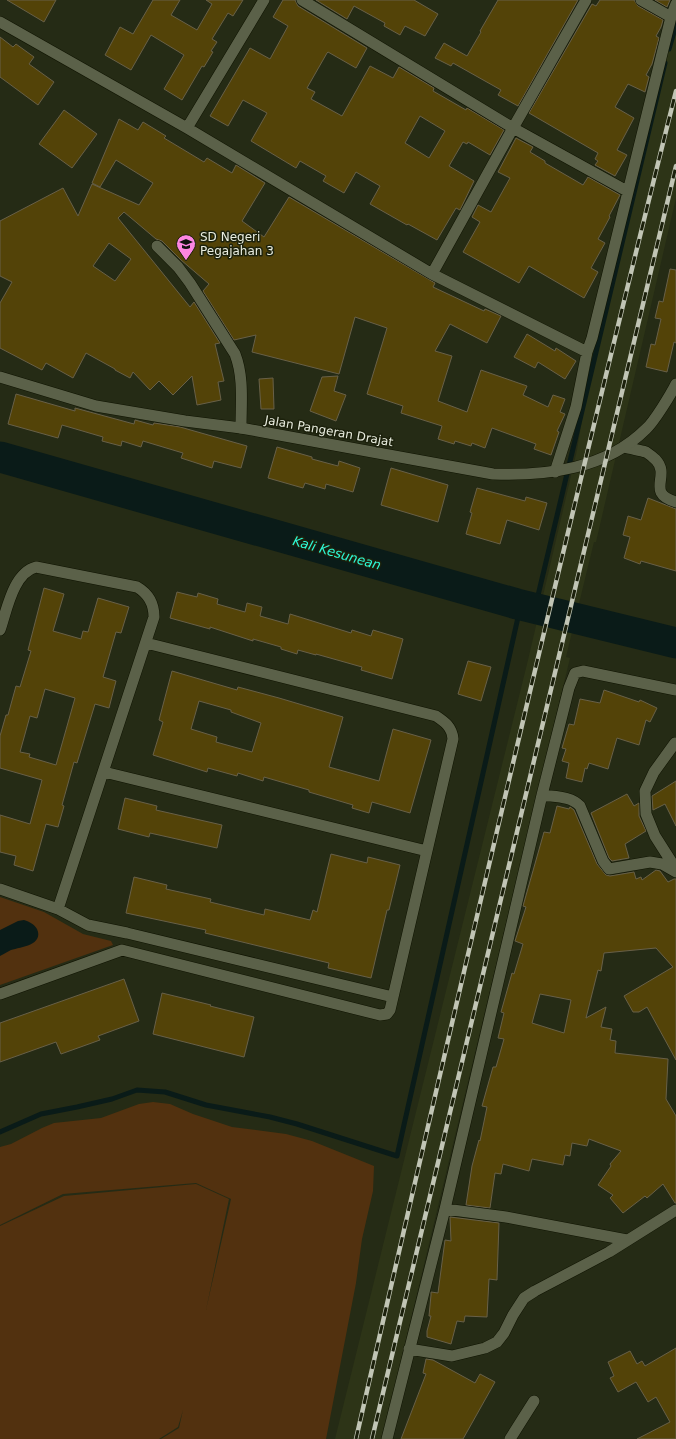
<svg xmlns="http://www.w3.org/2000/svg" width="676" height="1439" font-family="'DejaVu Sans',sans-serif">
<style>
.built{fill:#2d3417}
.green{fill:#52310f}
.water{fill:#0a1b18}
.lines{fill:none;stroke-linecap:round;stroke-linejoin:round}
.stream{stroke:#0a1b18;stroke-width:5}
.river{stroke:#0a1b18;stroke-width:31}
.building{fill:#534308;stroke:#686048;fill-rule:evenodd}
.minor-casing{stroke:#0f1301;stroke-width:12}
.tertiary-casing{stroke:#0f1301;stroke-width:12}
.minor{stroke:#5b6149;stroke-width:11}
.tertiary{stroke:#5b6149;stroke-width:11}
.rail-casing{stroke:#c1c5b5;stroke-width:4.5}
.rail{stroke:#1c210c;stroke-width:3;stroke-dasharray:9;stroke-linecap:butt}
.labels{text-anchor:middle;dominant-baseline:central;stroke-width:3;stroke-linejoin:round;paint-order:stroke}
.poi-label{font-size:12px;fill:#e9eddf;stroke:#1c210c;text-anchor:start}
.street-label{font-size:12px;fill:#e9eddf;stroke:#1c210c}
.water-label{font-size:13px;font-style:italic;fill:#2df8d7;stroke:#1c210c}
</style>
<rect width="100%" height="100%" fill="#252b15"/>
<path class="built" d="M676 15V198L596 542H594L566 657 570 658 382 1439H335L528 660 577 450 593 353 601 317Z"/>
<path class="green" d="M0 897 44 912 83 934 111 941 113 945 0 985Z
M153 1102 170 1104 193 1114 232 1127 286 1134 312 1141 374 1166 373 1191 362 1239 356 1283 326 1439H161L179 1428 183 1410 178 1427 159 1439H0V1226L64 1196 196 1184 229 1199 206 1310 231 1199 196 1183 63 1194 0 1225V1147L11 1144 42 1128 54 1123 101 1118 139 1104Z"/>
<path class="water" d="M24 920C30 922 34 924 37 929 44 945 21 947 11 950 7 952 4 954 0 956V930L18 921Z"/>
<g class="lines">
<path class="stream" d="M669 49 676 25
M535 608 665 63
M0 1132 41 1114 77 1107 112 1099 137 1090 165 1092 206 1105 270 1117 297 1124 397 1156 521 604"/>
<path class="river" d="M0 457 517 604 676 643"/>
</g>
<path class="building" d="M7 0H56L44 22Z
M153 0H180L171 15 197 30 212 4 206 0H243L233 16 228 13 212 39 217 42 211 51 213 52 204 67 202 66 182 100 164 89 184 55 151 35 131 70 105 55 120 27 133 34Z
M283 0H295L298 6 367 48 356 68 328 52 327 53 307 88 315 92 311 99 342 116 370 66 393 78 399 67 434 88 433 91 466 110 467 108 504 130 490 155 468 142 467 144 463 142 449 166 474 181 460 210 456 208 437 240 408 224 407 225 370 204 380 186 356 172 344 193 323 181 326 176 300 161 296 168 251 141 267 113 243 100 228 126 210 116 250 48 270 59 288 26 273 17ZM420 116 445 131 429 158 405 143Z
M316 0H414L438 14 425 36 405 26 400 35 384 26 385 23 354 6 347 19Z
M498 0H578L518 106 498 95 501 90 453 63 451 66 435 58 444 43 467 56 481 32 480 31Z
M600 0H634L638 6 663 20 661 27 656 36 659 38 652 64 646 75 649 77 645 92 628 84 615 107 634 118 617 150 627 155 615 176 595 165 598 161 595 159 598 153 529 113 592 4 596 6Z
M655 0H670L667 7Z
M0 37 13 47 16 44 34 57 29 64 54 82 38 105 0 77Z
M64 110 97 134 72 168 39 144Z
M119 119 138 130 143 122 166 136 164 138 204 162 207 158 232 173 236 165 265 183 242 221 264 237 289 197 435 283 433 287 484 311 485 309 501 316 487 343 450 324 435 351 452 356 438 401 467 412 481 370 527 386 523 395 548 407 553 395 565 399 560 412 565 414 557 431 559 432 551 455 534 449 536 444 492 428 485 448 472 443 471 446 455 441 454 444 438 439 442 426 401 413 403 406 367 394 387 328 355 317 339 374 252 352 256 335 234 340 203 291 209 284 181 260 162 241 156 239 124 212 118 218 190 307 194 302 220 343 215 344 224 381 218 382 221 400 197 405 192 376 173 395 159 381 150 390 133 372 130 378 115 370V369L86 353 73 378 46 363 42 370 0 348V303L12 282 0 276V221L63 188 78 216 92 184 139 205 153 183 116 160 100 187 92 183ZM109 243 131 259 115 281 93 266Z
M516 138 533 147 530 152 545 161V163L583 185 588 177 620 195 609 216 610 217 598 239 605 243 591 268 598 272 584 298 529 266 519 283 463 252 480 222 472 217 478 205 491 212 510 178 498 172Z
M670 269 676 270V343L674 342 667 372 646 367 651 344 655 345 661 319 655 318 659 301 663 302Z
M527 334 555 351 556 348 576 361 565 379 538 362 535 368 514 357Z
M338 376 334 391 346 395 336 421 310 411 322 377Z
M273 378 274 409H261L259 379Z
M16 394 75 411V408L134 424 135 420 153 425 154 423 180 427 247 446 241 468 214 461 212 468 181 458 183 453 143 441 141 447 122 441 121 446 102 441 103 437 62 425 58 438 8 424Z
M277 447 312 457V459L338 466 339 461 360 468 353 492 326 484 325 489 305 483 303 488 268 478Z
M391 468 448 485 438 522 381 505Z
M477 488 525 501 526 497 547 503 539 530 507 520 500 544 466 534 472 513 470 512Z
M648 498 676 509V571L641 561 640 564 624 558 630 537 623 535 628 516 641 520Z
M44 588 64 594 53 631 81 639 83 631 88 632 98 598 129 607 121 633 116 632 103 677 116 681 109 708 95 704 77 763 74 762 62 805 64 806 58 827 46 824 33 871 14 865 16 856 0 852V815L30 824 42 780 0 768V736L6 715H8L16 686 20 687 31 651 28 650ZM45 689 75 698 56 765 29 757 30 754 20 752 30 716 37 718Z
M177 592 197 597 198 593 218 599 217 604 245 612 247 603 262 607 260 616 288 624 290 614 351 633 352 630 371 636 373 630 403 639 392 679 361 670 362 667 316 654V655L298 650 297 654 281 649V647L253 639V641L210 627V629L170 618Z
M468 661 491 667 481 701 458 694Z
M172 671 237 690 238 687 279 698 343 717 329 767 379 781 393 729 431 740 410 813 372 802 369 813 352 808 353 805 309 792V790L264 777 263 781 238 773 237 776 208 768 207 772 153 755 163 722 159 720ZM199 701 231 710V712L261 723 252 752 216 742 217 737 191 729Z
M604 690 639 702 640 700 657 708 650 722 646 720 639 745 617 738 608 769 589 763 587 769 585 768 582 782 566 778 569 763 562 761 566 749 562 748 569 724 574 725 580 699 600 703Z
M676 781V826L665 804 653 810 652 796Z
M627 794 634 806 639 803V816L646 831 625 844 629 858 612 861 609 858 591 813Z
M125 798 157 806 156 810 222 825 217 848 150 833 149 837 118 829Z
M557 806 569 809 570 807 574 810 597 864 606 875 610 876 634 872 636 879 641 877 642 880 656 870 660 871 668 882 674 879H676V1060L647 1007 639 1012H633L624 996 673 967 656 948 604 953 601 971 598 970 586 1018 606 1007 601 1027 612 1029 610 1040 616 1041 615 1053 668 1059 666 1099 676 1116V1203H675L663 1184 647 1198 645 1196 623 1213 610 1198 613 1195 598 1185 611 1166 610 1164 621 1151 589 1139 587 1146 572 1143 570 1156 565 1155 563 1165 532 1159 529 1171 503 1164 501 1174 495 1173 490 1208 466 1205 472 1166 479 1140 480 1141 487 1107 482 1106 493 1067H496L504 1039 498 1038 504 1013 501 1012 512 973 514 974 523 944 515 941 526 907 523 906 544 832 550 833ZM540 994 571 1000 564 1033 532 1023Z
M331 854 367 863 368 857 400 865 389 910H387L371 978 328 968 329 963 205 933 206 930 126 913 134 877 167 885 166 889 211 899 210 902 264 915 265 909 310 920 313 910 317 912Z
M124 979 139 1021 98 1036 100 1040 61 1054 56 1042 0 1062V1023Z
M162 993 211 1005 210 1006 254 1017 244 1057 153 1034Z
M450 1217 499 1223 497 1280 489 1279 487 1317 465 1316 464 1322 457 1321 451 1344 427 1337V1331L431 1316H429L431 1295V1292L438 1293 445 1240 451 1241Z
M676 1348V1439H637L670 1422 656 1397 648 1402 636 1382 618 1392 610 1378 614 1376 608 1362 630 1351 637 1364 642 1361 645 1366Z
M426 1359 433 1360 475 1383 480 1374 495 1382 463 1439H401L426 1374 423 1373Z"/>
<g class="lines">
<defs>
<path id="minor" d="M302 0 513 128 627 191
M641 0 671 17
M0 22 187 128 432 274 587 352
M187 128 264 0
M157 246 178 267 190 283 235 354C244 377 241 403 241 428
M432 274 513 128 586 0
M624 447C631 449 639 450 646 452 649 454 653 457 656 460 671 476 645 493 676 502
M555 472 576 407 587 352 592 338 671 17 676 4
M0 630C7 610 13 573 36 567L137 587C149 594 154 604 154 617L58 909
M675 743 654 772 645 791 646 814 655 836 676 869
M104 772 427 851
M542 795C555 797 571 796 580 806L603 861 609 869 650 862 662 864 676 872
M0 889 58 909 88 925 127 933 393 997
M0 994 122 950 380 1015 387 1014 390 1010 453 739C452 727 445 722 436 716L146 643
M445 1209 506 1217 627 1240
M409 1349 452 1356 485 1348 497 1342 504 1333 513 1315 524 1298 535 1291 609 1252 676 1210
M387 1439 445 1209 542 795 569 688 575 673 583 671 676 690
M510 1439 534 1401"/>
<path id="tertiary" d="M0 377 96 406 185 421 241 428 493 474C547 476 606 469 646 429 654 422 671 394 676 384"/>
</defs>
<use href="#minor" class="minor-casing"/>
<use href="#tertiary" class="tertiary-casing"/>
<use href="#minor" class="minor"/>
<use href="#tertiary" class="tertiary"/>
<defs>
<path id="rail" d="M356 1439C459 989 564 539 676 91
M372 1439 676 166"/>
</defs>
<use href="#rail" class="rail-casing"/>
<use href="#rail" class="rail"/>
</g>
<defs>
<symbol id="school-pin" viewBox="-11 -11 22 30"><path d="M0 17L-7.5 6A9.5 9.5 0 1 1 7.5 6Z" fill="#fd86e2" stroke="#1c210c"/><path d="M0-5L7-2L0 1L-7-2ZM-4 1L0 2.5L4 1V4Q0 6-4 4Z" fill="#111"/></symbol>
</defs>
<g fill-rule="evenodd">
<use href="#school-pin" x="175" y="233" width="22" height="30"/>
</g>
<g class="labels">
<g class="poi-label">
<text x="200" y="237">SD Negeri<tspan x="200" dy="14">Pegajahan 3</tspan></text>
</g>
<g class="street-label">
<text transform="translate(329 431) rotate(10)">Jalan Pangeran Drajat</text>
</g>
<g class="water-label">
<text transform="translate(337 553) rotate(16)">Kali Kesunean</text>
</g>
</g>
</svg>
